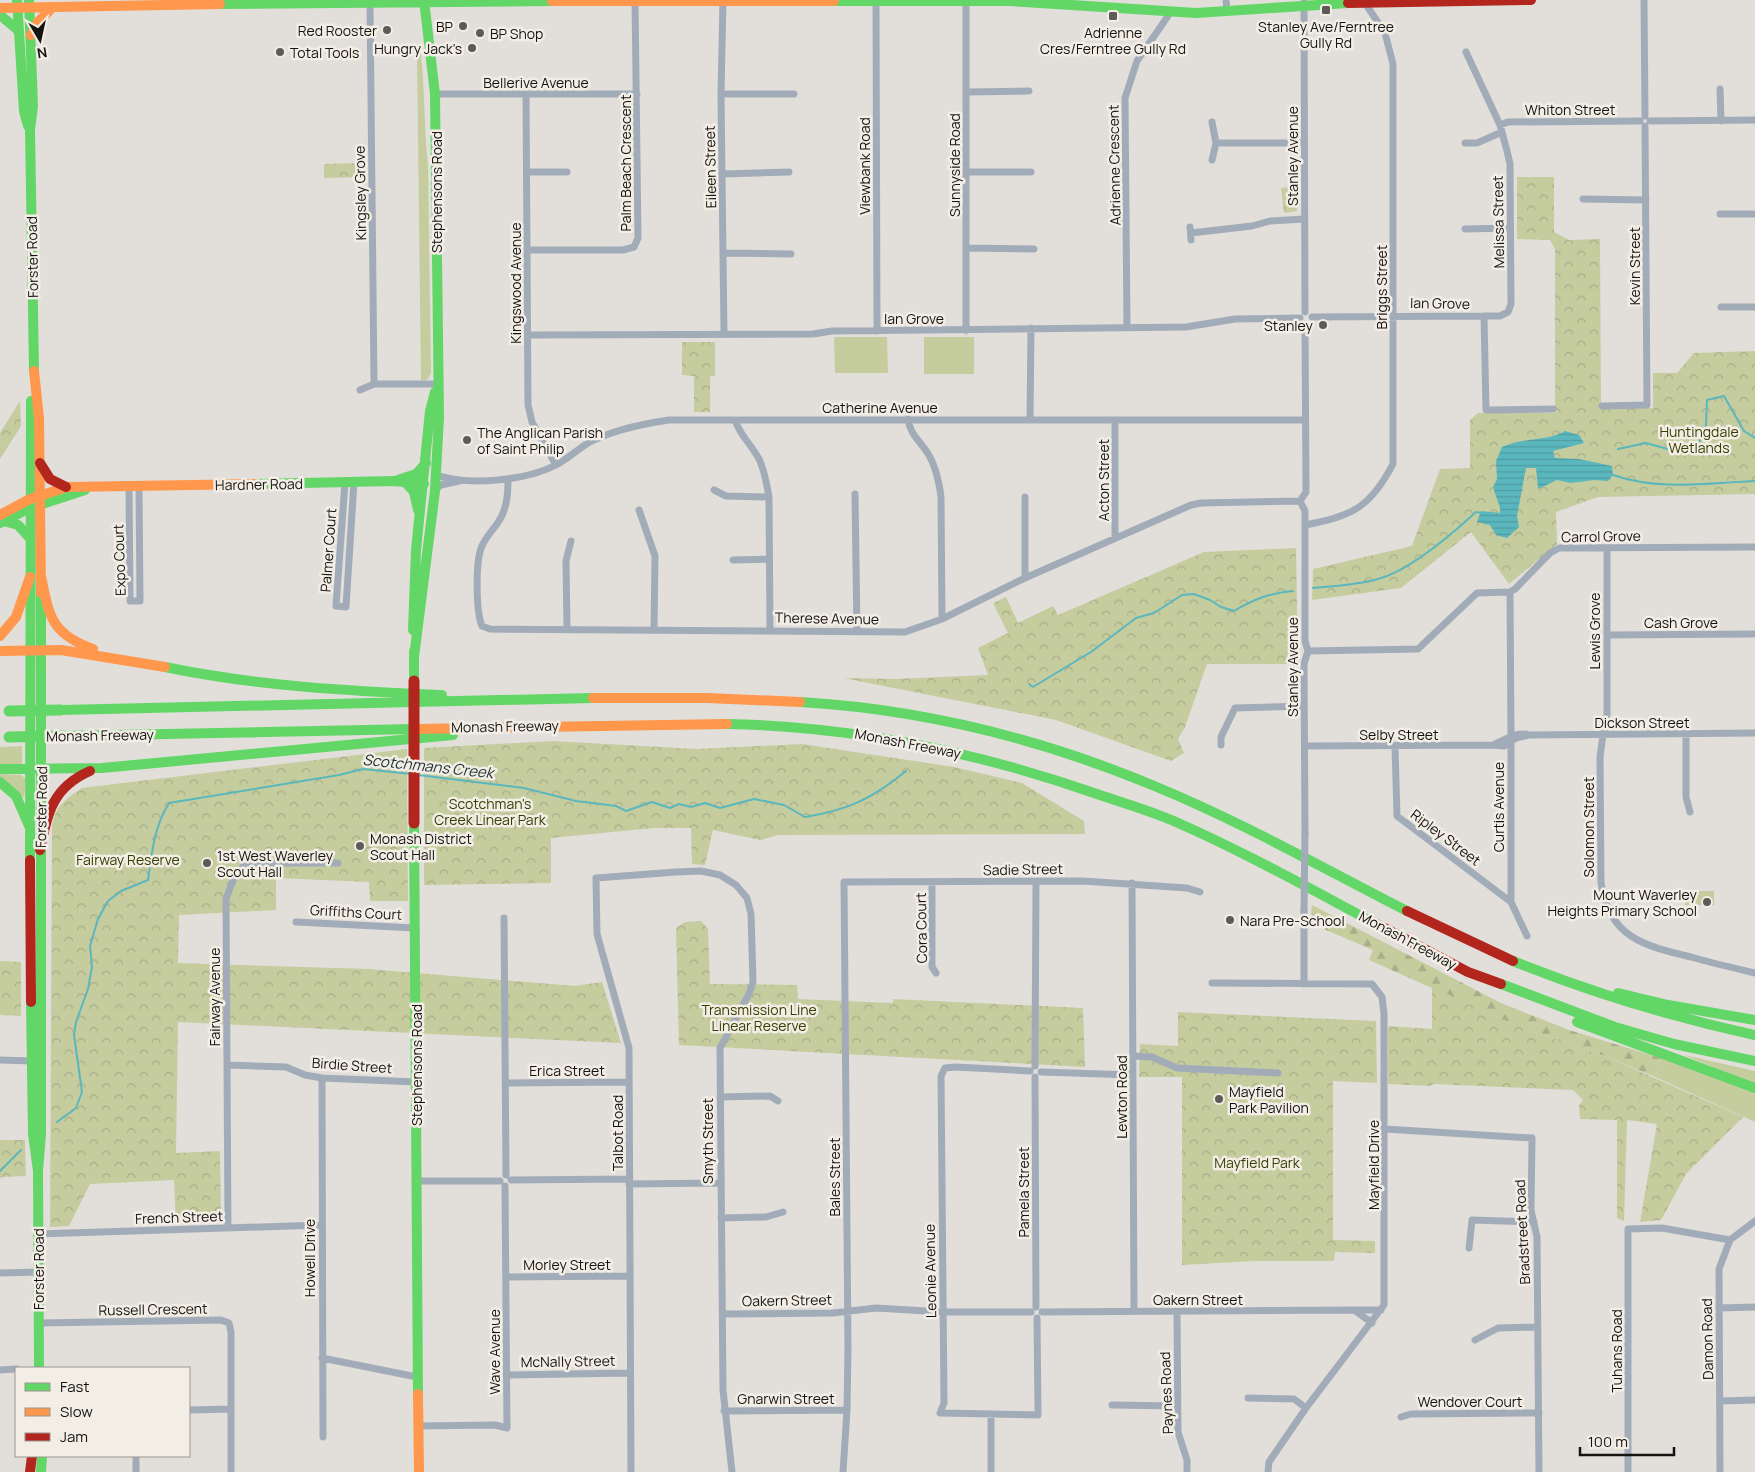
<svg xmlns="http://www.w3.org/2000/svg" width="1755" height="1472" font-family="Manrope,sans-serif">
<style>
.grass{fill:#c5cc9e}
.forest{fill:url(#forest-firs)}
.park{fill:url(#park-crowns)}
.water{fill:url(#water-rules)}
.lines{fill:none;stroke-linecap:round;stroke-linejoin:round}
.stream{stroke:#5ab7be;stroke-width:2}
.street{stroke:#a2acb9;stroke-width:7}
.fast{stroke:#63d668;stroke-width:10}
.slow{stroke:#ff974d;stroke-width:10}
.jam{stroke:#b3261e;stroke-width:10}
.street-bridge{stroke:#a2acb9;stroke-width:7}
.fast-bridge{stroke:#63d668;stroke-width:11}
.jam-bridge{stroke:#b3261e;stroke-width:11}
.poi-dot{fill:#5d5a57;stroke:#f2ede5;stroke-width:2}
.labels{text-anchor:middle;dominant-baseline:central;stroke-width:5;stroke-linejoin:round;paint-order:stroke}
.poi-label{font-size:14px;fill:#151310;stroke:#f2ede5;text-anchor:start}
.street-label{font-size:14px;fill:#151310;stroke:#f2ede5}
.park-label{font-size:14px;fill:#373f00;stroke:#f2ede5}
.water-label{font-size:15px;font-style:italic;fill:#1b3133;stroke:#f2ede5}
</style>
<defs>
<pattern id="forest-firs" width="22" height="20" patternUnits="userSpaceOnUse" patternTransform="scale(1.25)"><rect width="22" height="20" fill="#c5cc9e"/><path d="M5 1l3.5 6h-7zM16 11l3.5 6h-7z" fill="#a8ae87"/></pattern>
<pattern id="park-crowns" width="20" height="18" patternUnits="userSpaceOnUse" patternTransform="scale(1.25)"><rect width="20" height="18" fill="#c5cc9e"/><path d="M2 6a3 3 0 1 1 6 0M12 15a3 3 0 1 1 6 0" fill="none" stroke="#a8ae87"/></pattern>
<pattern id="water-rules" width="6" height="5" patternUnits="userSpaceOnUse" patternTransform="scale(1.25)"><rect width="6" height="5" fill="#5ab7be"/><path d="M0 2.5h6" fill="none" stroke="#4d9ca2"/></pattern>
</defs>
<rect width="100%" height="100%" fill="#e2dfdb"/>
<path class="grass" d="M417 54H421C425 92 424 129 428 166L431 372 428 379 421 381Z
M834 337H887L888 373H835Z
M924 337H974V374H924Z
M22 746V764H0V747Z
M0 774 21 775 26 779 24 798 0 778Z
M1685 891H1714V905H1685Z
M1684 1055 1755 1071V1084Z
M1661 1058 1755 1091V1122L1655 1077Z"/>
<path class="forest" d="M1312 905 1501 1003 1569 1030 1661 1058 1655 1077 1607 1057 1515 1025 1369 960 1373 950 1326 930 1311 914Z"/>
<path class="park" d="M364 160V180L361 177 324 178V164L361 163Z
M1517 177H1554V232L1569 240 1600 239 1601 408H1653V373H1677L1694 353 1755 351V494L1598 497 1556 512 1557 544 1509 584 1471 532 1401 588 1312 600 1313 569 1412 546 1440 469 1470 468V420L1478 413H1555V249L1550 240 1517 239Z
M1298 186 1297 211 1284 213 1281 188Z
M682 342H715V376H710V412H694V376L682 375Z
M20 401 21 426 0 459V433Z
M1296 548 1298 664H1207L1185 727 1178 739 1184 753 1171 761 1056 720 843 678 896 679 988 675 978 648 1008 633 993 603 1006 597 1018 623 1053 606 1058 615 1204 552Z
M553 741 696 749 802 744 954 767 1022 783 1084 821 1085 834 778 835 760 840 713 830 705 865 692 864 691 828H654L551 838V883L424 885V748Z
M407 749 408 901H370L369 882 276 878V910L179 915 178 963 369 969 575 986 602 982 621 1043 178 1022 176 1153 220 1151 221 1220 220 1222 176 1223 174 1180 90 1184 69 1226 50 1227 52 825C56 805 66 799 82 788Z
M701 921 708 929 710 984 797 985 798 999 893 1003V999L1083 1008 1085 1067 679 1045 676 928 685 922Z
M0 961 21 962V1016L0 1015Z
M1432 987 1515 1025 1607 1057 1743 1117 1686 1174 1661 1220 1640 1222 1657 1124 1627 1120 1624 1221 1617 1218V1120L1580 1119 1579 1105 1583 1100 1573 1090 1433 1084 1431 1086 1388 1084V1026L1432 1029Z
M1178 1012 1376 1021 1377 1083 1333 1081V1240L1375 1241V1253L1335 1252 1334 1261H1255L1182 1265V1077H1139L1140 1044 1178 1046Z
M0 1140H25L26 1176 2 1177 0 1179Z"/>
<path class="water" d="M1565 431 1579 435 1584 443 1553 451 1555 458 1579 459 1612 466 1613 475 1608 481 1594 480 1571 483 1557 480 1538 489 1536 468H1526L1517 516 1519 527 1507 538 1496 535 1490 525 1477 522 1481 511 1500 513V508L1493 487 1497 479 1496 461 1502 447C1522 437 1546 442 1565 431Z"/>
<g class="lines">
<path class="stream" d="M1618 449 1646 443 1682 453 1696 450 1706 425 1707 400 1724 396 1744 431 1755 438
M1613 475C1660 491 1706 483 1755 481
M1313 588C1335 586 1357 585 1378 579 1409 571 1452 534 1476 512L1481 513
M1029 684 1033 687 1091 652 1136 618 1154 613 1182 595 1194 594 1210 600 1221 607 1234 611C1254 599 1270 593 1293 591
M418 775 524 788 576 801 616 806 626 811 652 802 670 808 679 804 691 807 705 803 720 808 754 799 784 805 805 817C848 810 872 799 906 771
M57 1122 76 1108 82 1092 74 1035 76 1022 88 989 92 967 90 946 98 919 108 901 121 891 148 880C152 852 154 827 169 803L339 775 363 769 411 774
M0 1171 21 1150"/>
<path class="street" d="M723 0 721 94 724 334
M876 0 877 331
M1226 0 1227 12
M1644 0 1645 116
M370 1 374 384H438
M1304 2 1305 312
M1720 89 1721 121
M967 92 1029 91
M435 94H637
M721 94H794
M526 95 528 405 532 422 556 465
M1650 121 1755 120
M1212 122 1216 143 1212 160
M1500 125 1508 122 1640 121
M1216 143H1304
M1465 143H1477L1502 132
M527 172H567
M966 172H1031
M723 174 789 172
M1583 199 1646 200
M1720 214H1755
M1190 227 1191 240
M1465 229 1510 228
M1191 233 1252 226 1270 221 1304 219
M967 248 1034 249
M527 250H623L634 247 638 238 635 0
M724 253 791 254
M1721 307H1755
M1484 316 1486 410 1553 409
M1312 317 1484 316H1500L1508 312 1511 304 1510 164 1507 151 1500 125 1466 52
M1305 324 1306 492 1300 501 1305 511V641L1308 651 1304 664 1305 833
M1127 328 1125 98 1137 61 1170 13
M966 331V0
M528 335 813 334 832 331 1186 327 1235 319 1300 318
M360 390 374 384
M1602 406 1647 405 1645 126
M908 419C910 434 919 440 927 452 936 466 939 481 941 497L942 619
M735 420C740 436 753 446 760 461 765 473 767 485 769 497L770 630
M1030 420 1031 328
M1115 421V538
M436 475C469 486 525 481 556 465 567 459 577 450 588 443 612 430 642 424 669 420H1305
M508 479C508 495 507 510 497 524 492 531 486 537 482 546 475 561 476 612 482 626L490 629 905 632 942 619 1025 578 1191 505 1201 503 1300 501
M345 482 336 606 346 607 354 482
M129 486 130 601H140L139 486
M435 490 441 485 459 481
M714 490 726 496 769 497
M855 494 857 632
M1025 497V578
M639 510 655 556 654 629
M1305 525C1352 516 1370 508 1393 464V64L1385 33 1365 3
M733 560 769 559
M1510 592 1511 737
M567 629 566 561 571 541
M1607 635 1755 634
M1308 651 1418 649 1477 593 1510 592 1515 589 1550 553 1559 548 1755 547
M1686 734V797L1690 812
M1529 735C1516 731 1505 740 1493 745L1504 746 1516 738 1529 735 1755 733
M1603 735 1600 757 1601 882C1608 937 1644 946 1691 957 1712 963 1734 968 1755 973
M1604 735 1607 714V548
M1511 743V902L1527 936
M1221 745V737L1235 708 1304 706
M1305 746 1493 745
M1395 747 1397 816 1511 902
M932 882V967L936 973
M1132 883 1134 1311
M1304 911V984
M504 918 506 1175
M296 922 415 928
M1212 983 1372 984 1382 997 1384 1014V1305L1306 1408 1269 1462 1268 1472
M1133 1056 1152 1057 1177 1068 1278 1073
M0 1060 32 1061
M227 1065 286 1067 305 1075 322 1078 416 1082
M1035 1066 1036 882
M1030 1071 955 1067 945 1068 941 1076 944 1403 940 1413 1038 1415 1037 1318
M1041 1072 1133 1075
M1035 1077 1036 1307
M322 1078 323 1437
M506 1083 629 1082
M720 1097 770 1096 778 1101
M1385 1129 1532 1138 1531 1210 1537 1237 1539 1472
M511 1180 629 1179
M416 1181H500
M629 1184 720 1183
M721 1218 766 1217 783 1212
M228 1228 226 899C231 886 235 868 250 863H338
M38 1234 321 1225
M1469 1248 1472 1220 1534 1222
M0 1273 39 1272
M506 1277 629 1276
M1719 1308 1755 1307
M1042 1312 1354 1310
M1177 1312 1178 1432 1187 1460V1472
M723 1314 833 1313 876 1308 943 1312H1031
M39 1323 221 1320 229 1323 231 1332V1409L189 1410
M1372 1323 1354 1310H1381
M1475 1340 1498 1328 1537 1327
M322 1358 417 1377
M0 1370 16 1369
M506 1375 630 1373
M1248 1398 1294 1399 1306 1408
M1720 1401 1755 1400
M1112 1405 1177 1406
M724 1411 847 1410
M991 1415V1472
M1401 1417 1411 1414 1539 1413
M418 1426 495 1425 507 1428 505 1186
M231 1471V1409
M136 1472V1456
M631 1472 629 1048 597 934 596 878 676 872 701 871 720 875 736 885 747 898 751 914 753 982 749 994 720 1048 723 1390 732 1472
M843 1472 847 1410 848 1349 844 882 1083 881 1187 888 1200 892
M1628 1472V1229L1662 1228 1730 1240
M1720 1472 1719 1269 1730 1240 1755 1221"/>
<path class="fast" d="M17 0 24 111 28 126
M29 0 33 106 30 130 34 371
M834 1H1010L1196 13 1348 3
M220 4 552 1
M0 15 19 31
M398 480 416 474 426 463
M256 484 394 481 424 484
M407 484 414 492 418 510
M4 521 18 525 30 538
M0 523 30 508 85 490
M413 630 416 550 430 411 435 392
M414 651V681
M414 657 435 491 439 417 435 94 424 0
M165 667C257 686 348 691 442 695
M800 702C921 709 1041 739 1152 785 1240 821 1323 868 1407 911
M61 710 593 698
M727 724C854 726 977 752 1097 794 1123 803 1151 811 1176 822 1242 851 1305 886 1369 920
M62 736 415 729
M0 769 102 768 453 735
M0 782 16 796 30 828
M414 823 418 1394
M30 860 31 401
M1513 961C1592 993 1672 1017 1755 1035
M1501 984 1615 1027 1674 1044 1755 1061
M1618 993 1668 1005 1755 1020
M31 1002 33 1134 38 1171 39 1368
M1577 1022 1755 1088
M38 1171 41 1134V593
M41 1472 42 1456"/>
<path class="slow" d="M552 1H834
M0 8 220 4
M31 35 38 22 52 8
M34 371 39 418 41 593
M0 515 30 499 67 487 256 484
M41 576C49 616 51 634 93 649
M0 636 16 617 30 577
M0 651 61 650 165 667
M593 698H707L800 702
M415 729 727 724
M418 1394 419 1472"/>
<path class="jam" d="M1348 3 1531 0
M40 463 50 479 66 487
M40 850C47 813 53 787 90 771
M30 860 31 1002
M1407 911 1513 961
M1369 920 1468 972 1501 984
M30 1472 32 1456"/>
<path class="street-bridge" d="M1304 911 1305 833"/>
<path class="fast-bridge" d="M9 711 61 710
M9 737 62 736"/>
<path class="jam-bridge" d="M414 681V823"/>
</g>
<g class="poi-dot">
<rect x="1321" y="5" width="10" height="10" rx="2.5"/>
<rect x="1108" y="11" width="10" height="10" rx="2.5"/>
<circle cx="463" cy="26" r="5"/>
<circle cx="387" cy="30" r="5"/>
<circle cx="480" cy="33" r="5"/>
<circle cx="472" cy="48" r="5"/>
<circle cx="280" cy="52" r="5"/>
<circle cx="1323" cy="325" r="5"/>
<circle cx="467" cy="440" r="5"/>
<circle cx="360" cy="846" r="5"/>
<circle cx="207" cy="863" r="5"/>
<circle cx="1707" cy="902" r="5"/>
<circle cx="1230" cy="920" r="5"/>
<circle cx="1219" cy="1099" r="5"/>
</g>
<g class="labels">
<g class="poi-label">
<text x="453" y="26" text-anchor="end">BP</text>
<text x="1326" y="26" text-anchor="middle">Stanley Ave/Ferntree<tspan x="1326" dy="16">Gully Rd</tspan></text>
<text x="377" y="30" text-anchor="end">Red Rooster</text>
<text x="1113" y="32" text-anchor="middle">Adrienne<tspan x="1113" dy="16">Cres/Ferntree Gully Rd</tspan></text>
<text x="490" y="33">BP Shop</text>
<text x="462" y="48" text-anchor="end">Hungry Jack's</text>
<text x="290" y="52">Total Tools</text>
<text x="1313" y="325" text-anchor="end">Stanley</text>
<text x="477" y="432">The Anglican Parish<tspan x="477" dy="16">of Saint Philip</tspan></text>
<text x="370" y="838">Monash District<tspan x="370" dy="16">Scout Hall</tspan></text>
<text x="217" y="855">1st West Waverley<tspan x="217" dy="16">Scout Hall</tspan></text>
<text x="1697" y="894" text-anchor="end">Mount Waverley<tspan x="1697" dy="16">Heights Primary School</tspan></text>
<text x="1240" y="920">Nara Pre-School</text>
<text x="1229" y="1091">Mayfield<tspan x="1229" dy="16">Park Pavilion</tspan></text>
</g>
<g class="street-label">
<text x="536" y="82">Bellerive Avenue</text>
<text x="1570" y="109">Whiton Street</text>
<text transform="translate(1292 156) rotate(-90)">Stanley Avenue</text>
<text transform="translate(625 163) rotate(-90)">Palm Beach Crescent</text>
<text transform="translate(954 165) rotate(-90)">Sunnyside Road</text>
<text transform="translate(1114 165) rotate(-91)">Adrienne Crescent</text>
<text transform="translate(864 166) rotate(-90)">Viewbank Road</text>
<text transform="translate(710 167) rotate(-91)">Eileen Street</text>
<text transform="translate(436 192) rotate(-90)">Stephensons Road</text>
<text transform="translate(360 193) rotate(-91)">Kingsley Grove</text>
<text transform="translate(1498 222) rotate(-91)">Melissa Street</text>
<text transform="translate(32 257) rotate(-91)">Forster Road</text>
<text transform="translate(1634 266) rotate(-90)">Kevin Street</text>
<text transform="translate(515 283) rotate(-90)">Kingswood Avenue</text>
<text transform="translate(1381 287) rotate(-90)">Briggs Street</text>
<text transform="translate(1440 303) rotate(1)">Ian Grove</text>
<text x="914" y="318">Ian Grove</text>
<text x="880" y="407">Catherine Avenue</text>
<text transform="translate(1103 480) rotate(-90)">Acton Street</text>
<text transform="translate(259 484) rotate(-1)">Hardner Road</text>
<text transform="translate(1601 536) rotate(-1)">Carrol Grove</text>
<text transform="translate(328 550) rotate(-86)">Palmer Court</text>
<text transform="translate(119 560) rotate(-92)">Expo Court</text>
<text transform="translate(827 618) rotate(1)">Therese Avenue</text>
<text x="1681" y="622">Cash Grove</text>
<text transform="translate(1594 631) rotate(-90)">Lewis Grove</text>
<text transform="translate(1292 667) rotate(-90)">Stanley Avenue</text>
<text x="1642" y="722">Dickson Street</text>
<text transform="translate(505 726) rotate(-1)">Monash Freeway</text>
<text x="1399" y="734">Selby Street</text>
<text transform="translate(100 735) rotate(-1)">Monash Freeway</text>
<text transform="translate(908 743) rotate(11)">Monash Freeway</text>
<text transform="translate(41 807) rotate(-89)">Forster Road</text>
<text transform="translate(1498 807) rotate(-90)">Curtis Avenue</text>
<text transform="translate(1588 827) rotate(-90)">Solomon Street</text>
<text transform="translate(1446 837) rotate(37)">Ripley Street</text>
<text transform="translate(1023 869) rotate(-1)">Sadie Street</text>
<text transform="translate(356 912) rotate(3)">Griffiths Court</text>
<text transform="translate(921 928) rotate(-91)">Cora Court</text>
<text transform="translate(1408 940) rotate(28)">Monash Freeway</text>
<text transform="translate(214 997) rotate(-90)">Fairway Avenue</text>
<text transform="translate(352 1065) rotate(4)">Birdie Street</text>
<text transform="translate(416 1065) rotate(-90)">Stephensons Road</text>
<text x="567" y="1070">Erica Street</text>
<text transform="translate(1121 1097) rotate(-90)">Lewton Road</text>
<text transform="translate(617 1133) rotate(-90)">Talbot Road</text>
<text transform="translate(707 1141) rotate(-90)">Smyth Street</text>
<text transform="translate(1373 1165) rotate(-90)">Mayfield Drive</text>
<text transform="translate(834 1177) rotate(-90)">Bales Street</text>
<text transform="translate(1023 1192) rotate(-90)">Pamela Street</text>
<text transform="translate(179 1217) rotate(-2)">French Street</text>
<text transform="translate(1522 1232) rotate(-93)">Bradstreet Road</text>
<text transform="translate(309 1258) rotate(-90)">Howell Drive</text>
<text x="567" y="1264">Morley Street</text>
<text transform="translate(38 1269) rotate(-90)">Forster Road</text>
<text transform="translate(930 1271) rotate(-91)">Leonie Avenue</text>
<text x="1198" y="1299">Oakern Street</text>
<text transform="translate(787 1300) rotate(-1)">Oakern Street</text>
<text transform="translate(153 1309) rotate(-1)">Russell Crescent</text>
<text transform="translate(1707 1339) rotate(-91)">Damon Road</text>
<text transform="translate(1616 1351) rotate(-90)">Tuhans Road</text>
<text transform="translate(494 1352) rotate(-90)">Wave Avenue</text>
<text transform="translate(568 1361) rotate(-1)">McNally Street</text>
<text transform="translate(1166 1393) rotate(-92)">Paynes Road</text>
<text x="786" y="1398">Gnarwin Street</text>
<text x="1470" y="1401">Wendover Court</text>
</g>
<g class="park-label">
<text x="1699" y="431">Huntingdale<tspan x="1699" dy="16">Wetlands</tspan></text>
<text x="490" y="803">Scotchman's<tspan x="490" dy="16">Creek Linear Park</tspan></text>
<text x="128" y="859">Fairway Reserve</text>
<text x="759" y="1009">Transmission Line<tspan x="759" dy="16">Linear Reserve</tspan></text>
<text x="1257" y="1162">Mayfield Park</text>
</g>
<g class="water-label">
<text transform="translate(428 766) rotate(6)">Scotchmans Creek</text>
</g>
</g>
<rect x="15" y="1367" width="175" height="90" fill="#f2ede5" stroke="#9a9690"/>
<rect x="25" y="1383" width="25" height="8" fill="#63d668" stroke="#9a9690"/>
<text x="60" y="1392" font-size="15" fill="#151310">Fast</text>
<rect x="25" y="1408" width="25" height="8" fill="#ff974d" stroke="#9a9690"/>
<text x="60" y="1417" font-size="15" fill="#151310">Slow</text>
<rect x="25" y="1433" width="25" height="8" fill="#b3261e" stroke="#9a9690"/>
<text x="60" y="1442" font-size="15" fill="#151310">Jam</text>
<g transform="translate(40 40) rotate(171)" stroke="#f2ede5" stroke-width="4" paint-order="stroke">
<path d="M0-4L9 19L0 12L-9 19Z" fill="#151310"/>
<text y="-8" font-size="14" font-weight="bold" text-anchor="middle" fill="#151310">N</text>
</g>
<path d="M1580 1447v8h94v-8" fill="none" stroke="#151310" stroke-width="2.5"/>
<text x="1588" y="1447" font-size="15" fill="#151310" stroke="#f2ede5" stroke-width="4" paint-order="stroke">100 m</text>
</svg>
